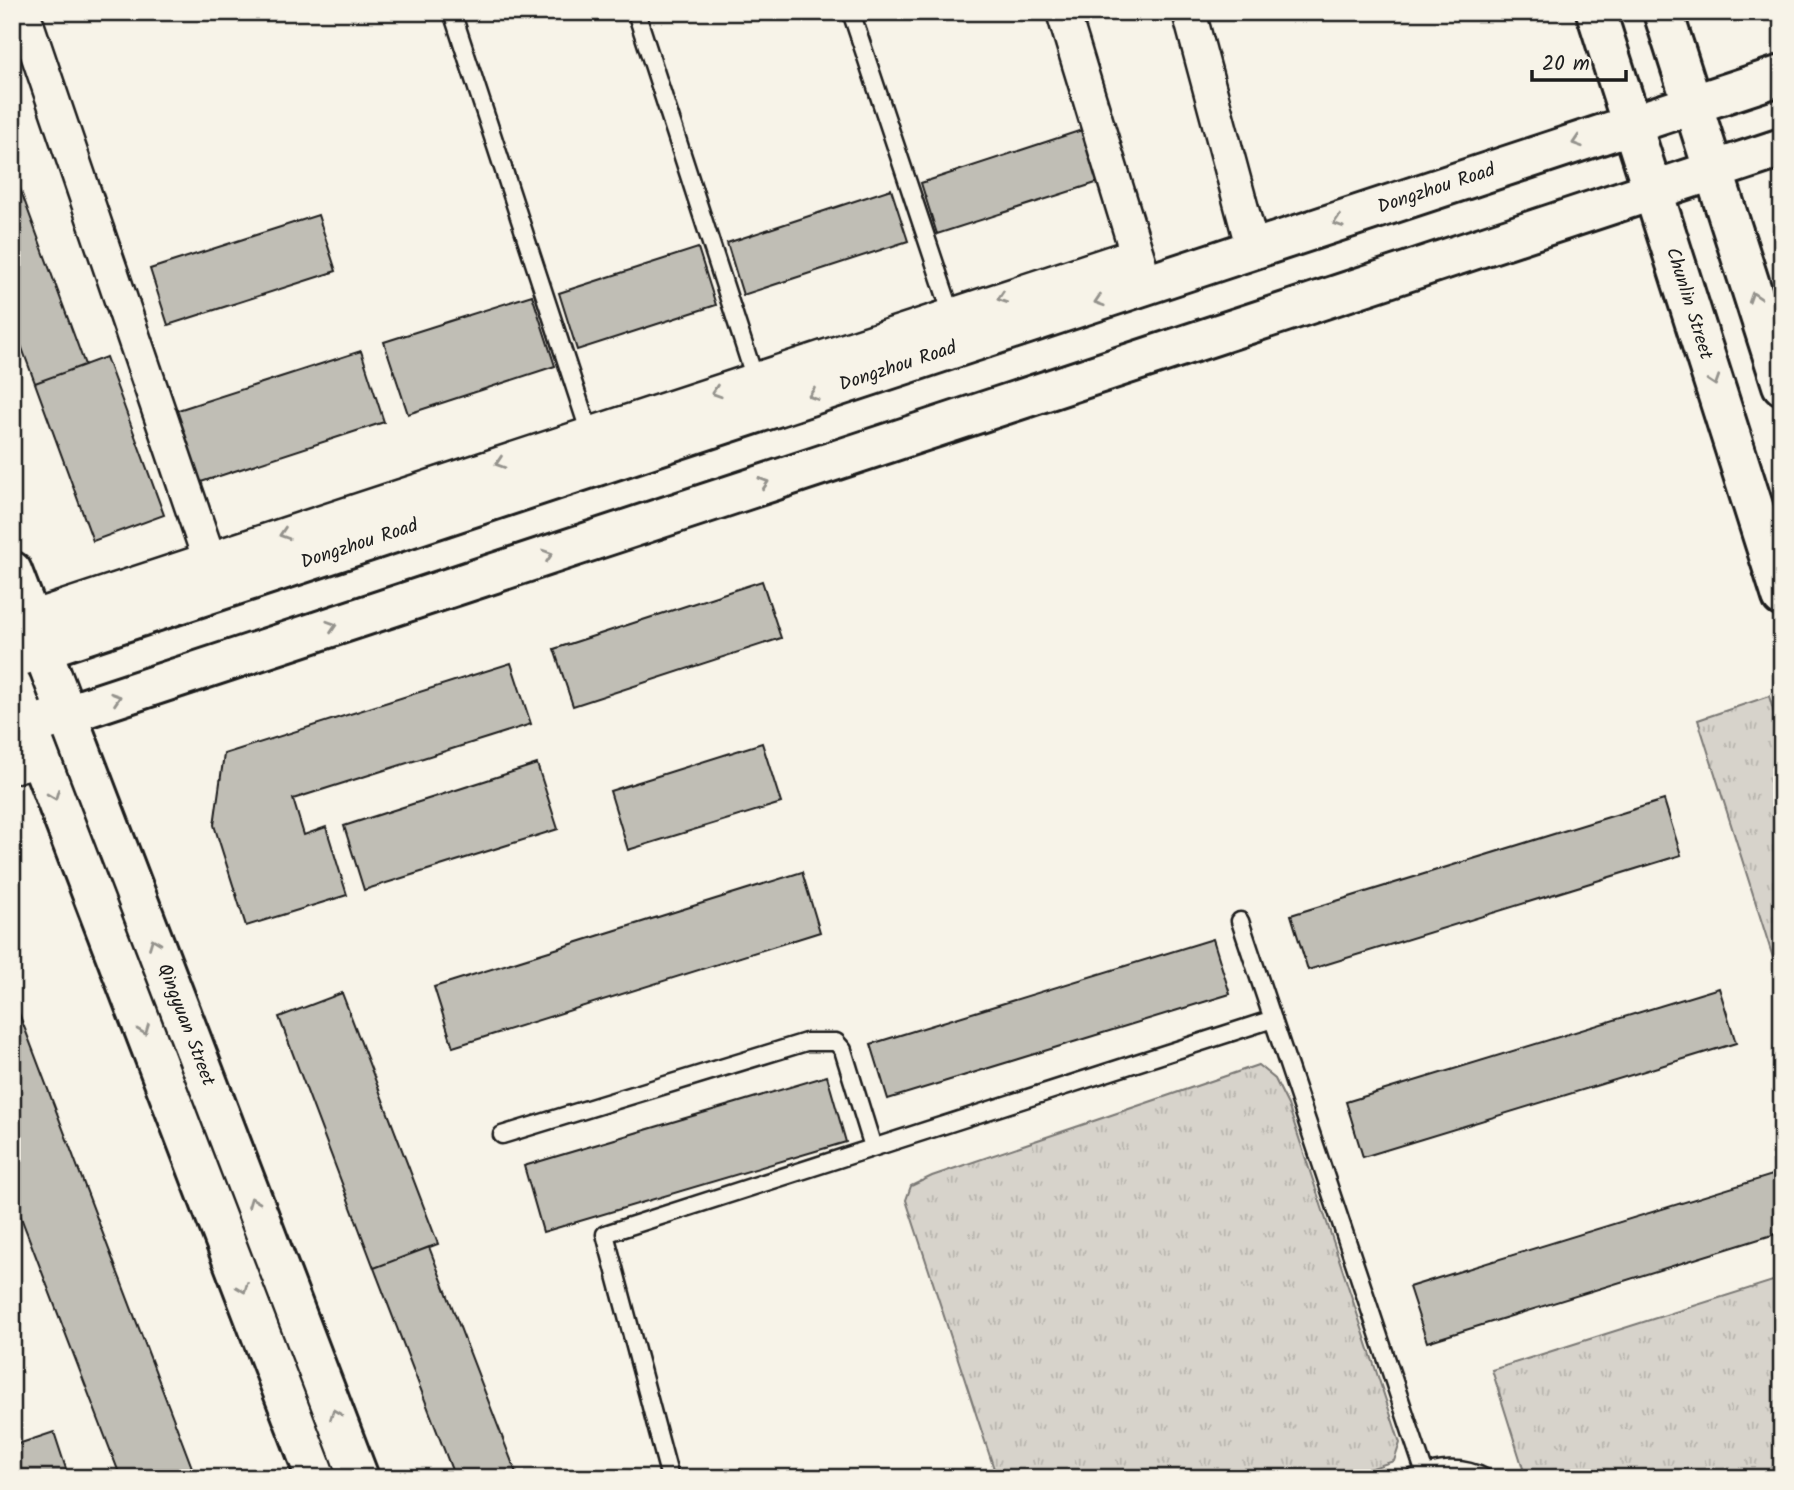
<svg xmlns="http://www.w3.org/2000/svg" width="1794" height="1490" font-family="Kalam,sans-serif">
<style>
.grass{fill:url(#grass-tufts);stroke:#7a7874;stroke-width:2}
.building{fill:#c0beb5;stroke:#1c1c1c;stroke-width:2}
.lines{fill:none;stroke-linecap:round;stroke-linejoin:round}
.lane-casing{stroke:#1c1c1c;stroke-width:21}
.street-casing{stroke:#1c1c1c;stroke-width:37}
.secondary-casing{stroke:#1c1c1c;stroke-width:44}
.lane{stroke:#f7f3e8;stroke-width:16}
.street{stroke:#f7f3e8;stroke-width:32}
.secondary{stroke:#f7f3e8;stroke-width:38}
.oneway{stroke:#94928c}
.labels{text-anchor:middle;dominant-baseline:central;stroke-width:7;stroke-linejoin:round;paint-order:stroke}
.street-label{font-size:19px;fill:#1c1c1c;stroke:#f7f3e8}
</style>
<defs>
<pattern id="grass-tufts" width="24" height="20" patternUnits="userSpaceOnUse" patternTransform="scale(1.75)"><rect width="24" height="20" fill="#d7d3cb"/><path d="M3 7l-1-3M5 7V3M7 7l1-3M15 17l-1-3M17 17v-4M19 17l1-3" fill="none" stroke="#b8b5ae"/></pattern>
</defs>
<rect width="100%" height="100%" fill="#f7f3e8"/>
<filter id="ink" filterUnits="userSpaceOnUse"><feTurbulence type="fractalNoise" baseFrequency=".0143" numOctaves="2"/><feDisplacementMap in="SourceGraphic" scale="14" xChannelSelector="R" yChannelSelector="G"/><feConvolveMatrix kernelMatrix="1 2 1 2 8 2 1 2 1" color-interpolation-filters="sRGB"/></filter>
<g filter="url(#ink)">
<path class="grass" d="M1769 696 1782 740V986L1698 720Z
M1258 1065 1275 1079 1288 1105 1400 1443 1394 1461 1342 1478H997L906 1200 911 1186 932 1176Z
M1782 1278V1478H1526L1492 1370Z"/>
<path class="building" d="M1082 130 1099 182 937 234 921 183Z
M12 167 85 365 35 383 12 321Z
M891 189 908 241 743 295 727 243Z
M318 215 336 271 168 325 150 269Z
M698 248 716 305 577 350 559 293Z
M532 295 555 366 408 414 384 342Z
M361 351 384 422 195 484 172 412Z
M106 357 164 515 93 541 35 383Z
M762 581 781 638 573 706 554 649Z
M511 663 531 724 293 799 304 835 326 827 347 895 246 926 214 825 224 754Z
M762 743 781 803 628 850 610 791Z
M537 764 558 829 364 890 344 826Z
M1664 800 1681 855 1308 970 1291 915Z
M802 872 820 932 453 1047 434 987Z
M1213 939 1230 994 888 1099 871 1044Z
M1719 988 1736 1043 1363 1157 1346 1102Z
M342 993 438 1244 374 1268 279 1017Z
M12 995 196 1478H121L12 1194Z
M827 1076 846 1142 543 1232 524 1166Z
M1782 1172V1232L1427 1342 1409 1287Z
M429 1247 518 1478H455L374 1268Z
M54 1432 69 1478H12V1446Z"/>
<g class="lines">
<defs>
<path id="lane" d="M452 12 590 434
M636 12 755 379
M851 12 952 315
M1240 921 1425 1474
M502 1135 806 1042H836L843 1050 873 1147
M670 1478 605 1234 1273 1019
M1413 1478C1438 1469 1461 1465 1485 1478"/>
<path id="street" d="M23 12 216 579
M1063 12 1143 274
M1189 12 1253 250
M30 618 1137 254
M12 767 41 759"/>
<g id="secondary">
<path id="s1" d="M1596 12 1782 597"/>
<path d="M1663 12 1782 385"/>
<path id="s2" d="M12 571 359 1478"/>
<path id="s3" d="M12 659 1782 75"/>
<path d="M12 685 316 1478"/>
<path d="M28 727 1782 148"/>
</g>
</defs>
<use href="#lane" class="lane-casing"/>
<use href="#street" class="street-casing"/>
<use href="#secondary" class="secondary-casing"/>
<use href="#lane" class="lane"/>
<use href="#street" class="street"/>
<use href="#secondary" class="secondary"/>
</g>
<defs><path id="oneway-chevron" d="M-2-3.5L2.5 0L-2 3.5" fill="none" stroke-width="1.6" stroke-linecap="round" stroke-linejoin="round" transform="scale(1.75)"/></defs>
<g class="oneway">
<use href="#oneway-chevron" transform="translate(1577 142) rotate(162)"/>
<use href="#oneway-chevron" transform="translate(1338 222) rotate(162)"/>
<use href="#oneway-chevron" transform="translate(1754 297) rotate(-108)"/>
<use href="#oneway-chevron" transform="translate(1002 298) rotate(162)"/>
<use href="#oneway-chevron" transform="translate(1099 301) rotate(162)"/>
<use href="#oneway-chevron" transform="translate(1714 381) rotate(72)"/>
<use href="#oneway-chevron" transform="translate(716 392) rotate(162)"/>
<use href="#oneway-chevron" transform="translate(813 395) rotate(162)"/>
<use href="#oneway-chevron" transform="translate(500 463) rotate(162)"/>
<use href="#oneway-chevron" transform="translate(764 483) rotate(-18)"/>
<use href="#oneway-chevron" transform="translate(284 534) rotate(162)"/>
<use href="#oneway-chevron" transform="translate(548 555) rotate(-18)"/>
<use href="#oneway-chevron" transform="translate(332 626) rotate(-18)"/>
<use href="#oneway-chevron" transform="translate(116 698) rotate(-18)"/>
<use href="#oneway-chevron" transform="translate(54 795) rotate(69)"/>
<use href="#oneway-chevron" transform="translate(154 943) rotate(-111)"/>
<use href="#oneway-chevron" transform="translate(144 1030) rotate(69)"/>
<use href="#oneway-chevron" transform="translate(253 1202) rotate(-111)"/>
<use href="#oneway-chevron" transform="translate(243 1288) rotate(69)"/>
<use href="#oneway-chevron" transform="translate(335 1414) rotate(-111)"/>
</g>
</g>
<g class="labels">
<g class="street-label">
<text stroke="none"><textPath href="#s3" startOffset="1500">Dongzhou Road</textPath></text>
<text stroke="none"><textPath href="#s1" startOffset="306">Chunlin Street</textPath></text>
<text stroke="none"><textPath href="#s3" startOffset="933">Dongzhou Road</textPath></text>
<text stroke="none"><textPath href="#s3" startOffset="366">Dongzhou Road</textPath></text>
<text stroke="none"><textPath href="#s2" startOffset="486">Qingyuan Street</textPath></text>
</g>
</g>
<rect width="1794" height="1490" fill="none" stroke="#f7f3e8" stroke-width="42"/>
<rect x="21" y="21" width="1752" height="1448" fill="none" stroke="#1c1c1c" stroke-width="2.5" filter="url(#ink)"/>
<path d="M1532 70v10h94v-10" fill="none" stroke="#1c1c1c" stroke-width="3.5"/>
<text x="1542" y="70" font-size="21" fill="#1c1c1c" stroke="#f7f3e8" stroke-width="5" paint-order="stroke">20 m</text>
</svg>
